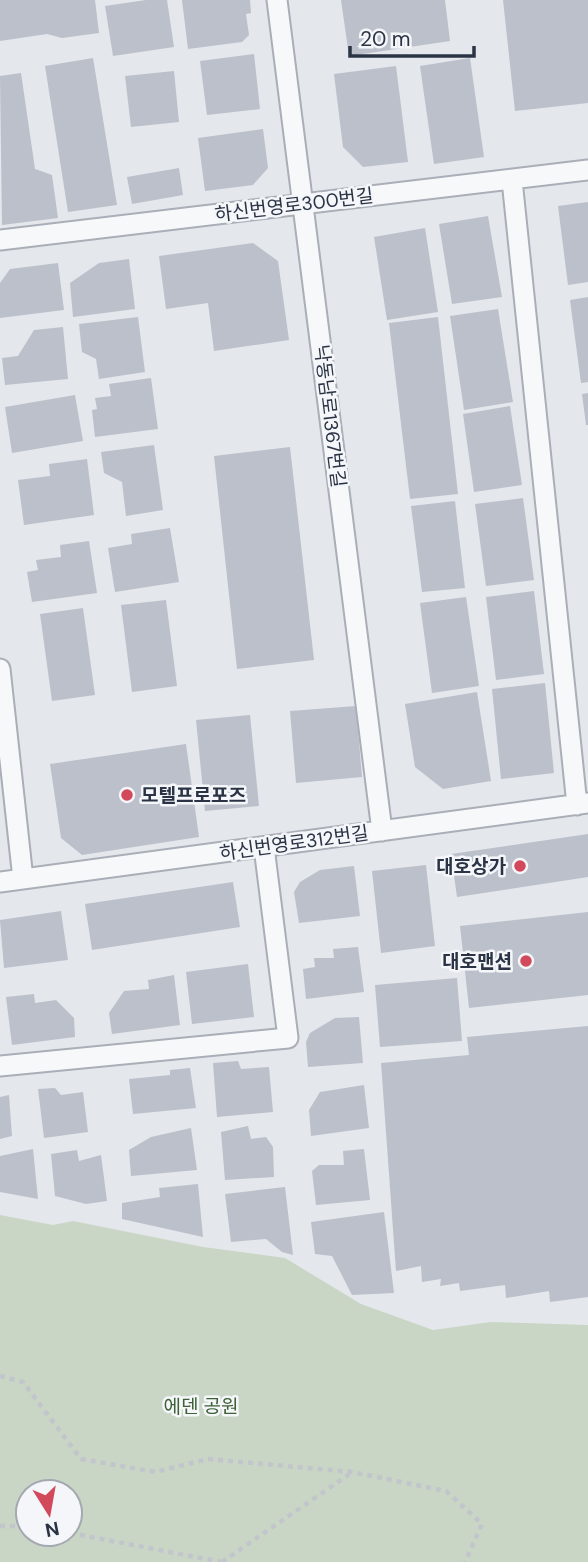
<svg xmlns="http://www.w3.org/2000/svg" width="588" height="1562" font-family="'DM Sans','Noto Sans KR',sans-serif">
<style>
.green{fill:#c9d6c5;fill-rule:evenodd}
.building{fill:#bbc0ca}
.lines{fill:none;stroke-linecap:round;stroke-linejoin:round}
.lane-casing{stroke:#a9aeb7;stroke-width:23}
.path{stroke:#c2c5cb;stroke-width:4.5;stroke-dasharray:5 5;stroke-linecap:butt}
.lane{stroke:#f7f8fa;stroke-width:19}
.poi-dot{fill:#d1495b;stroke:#f4f6f9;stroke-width:2.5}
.labels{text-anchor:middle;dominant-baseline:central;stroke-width:5;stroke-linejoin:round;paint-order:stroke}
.street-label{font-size:19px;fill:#2b3445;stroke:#f4f6f9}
.poi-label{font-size:19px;font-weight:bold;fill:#2b3445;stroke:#f4f6f9;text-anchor:end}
.park-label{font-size:19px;fill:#3f6138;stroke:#f4f6f9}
</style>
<rect width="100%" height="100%" fill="#e4e7ec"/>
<path class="green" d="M0 1215 53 1225 73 1221 203 1247 285 1258 361 1304 433 1330 491 1322 588 1325V1562H0ZM28 1492H70V1534H28Z"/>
<path class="building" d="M0 0H95L99 33 62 38 47 34 0 41Z
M146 0H167L174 47 113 56 105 6Z
M182 0H250L251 13 246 14 249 35 242 42 188 49Z
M341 0H445L450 41 349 56Z
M503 0H588V103L515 111Z
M254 54 260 109 207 115 200 61Z
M93 58 117 205 68 212 45 66Z
M470 58 484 157 434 164 420 66Z
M396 66 408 162 363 167 343 147 334 74Z
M174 71 179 122 131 127 125 76Z
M21 73 35 169 52 175 58 218 2 225 0 76Z
M263 129 268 168 253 185 205 191 198 138Z
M179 168 183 195 132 204 127 177Z
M588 202V282L568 285 558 206Z
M488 216 502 297 452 304 439 224Z
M425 228 438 312 387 320 374 237Z
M253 243 278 261 289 340 214 351 208 303 166 309 159 256Z
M129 259 135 309 73 317 70 283 99 263Z
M58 263 64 310 0 318V283L10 269Z
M588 297V382L581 383 570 300Z
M498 309 513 402 464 410 450 316Z
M138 317 145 372 99 379 96 359 82 352 79 324Z
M438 317 458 494 410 499 389 323Z
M63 327 68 379 5 385 2 358 18 356 34 330Z
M151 378 158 429 95 437 92 410 97 409 95 398 111 396 109 384Z
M588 393V425H586L582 394Z
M75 395 83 441 12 453 5 407Z
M510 406 522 485 474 492 463 414Z
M154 445 163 510 126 516 122 482 104 473 101 452Z
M290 447 314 660 237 669 214 456Z
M87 459 94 515 24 525 18 480 50 476 49 464Z
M523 498 534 580 486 586 475 504Z
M455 501 465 588 422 592 411 506Z
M170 528 179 582 115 592 108 548 132 544 131 534Z
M89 541 97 593 32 602 27 572 38 570 36 560 61 557 60 545Z
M534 591 544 674 496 680 486 597Z
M466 597 479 686 432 693 420 603Z
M166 600 177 686 132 692 121 605Z
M83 608 95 695 52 701 40 614Z
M545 683 554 773 501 779 492 689Z
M477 692 491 781 443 789 415 767 405 704Z
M356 706 362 777 296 783 290 711Z
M250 715 259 806 205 811 196 720Z
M186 744 199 837 82 855 61 838 50 764Z
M588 834V877L457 897 451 854Z
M426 865 435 946 381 953 372 871Z
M354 866 360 916 299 923 294 892 300 882 320 870Z
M233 882 240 927 92 950 85 904Z
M61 911 68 960 4 968 0 920Z
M588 912V995L469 1008 460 926Z
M358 947 364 992 306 999 303 969 315 967 314 958H334L333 949Z
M248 964 254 1017 192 1024 186 972Z
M174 975 180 1025 112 1034 109 1013 124 991 149 989 148 980Z
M457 978 462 1041 380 1047 375 985Z
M34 994 35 1003 56 1000 74 1018 75 1037 12 1045 6 997Z
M359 1017 363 1063 308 1067 306 1042 310 1033 335 1018Z
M588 1026V1297L550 1302 549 1291 506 1298 505 1285 460 1291 459 1283 440 1286 441 1279 422 1282 421 1266 396 1271 381 1063 469 1055 467 1037Z
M238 1061 241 1069 269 1067 273 1112 217 1117 213 1063Z
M190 1068 196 1108 133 1114 129 1079 170 1075V1070Z
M364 1085 369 1128 311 1136 309 1110 320 1092Z
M55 1088 61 1095 83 1092 88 1132 44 1138 38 1089Z
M9 1095 12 1136 0 1139V1097Z
M248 1126 251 1139 266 1137 273 1147 274 1177 225 1180 221 1132Z
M191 1128 197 1170 131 1176 129 1150 151 1137Z
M33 1149 38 1199 0 1192V1156Z
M364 1149 370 1200 316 1205 312 1171 319 1165H344L343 1151Z
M77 1150 79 1161 101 1155 107 1201 86 1204 55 1196 51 1154Z
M198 1184 203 1237 122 1219V1203L160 1197 159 1188Z
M285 1187 293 1255 282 1252 266 1239 231 1242 225 1194Z
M384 1212 394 1293 352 1295 332 1256 315 1254 311 1222Z"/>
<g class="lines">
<defs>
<path id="lane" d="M277 0 382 831
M512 180 577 805
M0 240 588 170
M0 669 23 879
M0 882 588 803
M0 1066 288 1038 264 847"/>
</defs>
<use href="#lane" class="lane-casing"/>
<path class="path" d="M0 1376 23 1382 81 1459 155 1472 208 1459 352 1472 446 1491 482 1524 465 1562
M0 1526H28
M70 1533 222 1562
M222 1562 351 1473"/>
<use href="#lane" class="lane"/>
</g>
<g class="poi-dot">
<circle cx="127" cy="795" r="7"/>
<circle cx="520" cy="866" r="7"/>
<circle cx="526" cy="961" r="7"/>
</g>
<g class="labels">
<g class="street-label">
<text transform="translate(294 205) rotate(-7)">하신번영로300번길</text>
<text transform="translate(330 416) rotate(83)">낙동남로1367번길</text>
<text transform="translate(294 843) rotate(-8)">하신번영로312번길</text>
</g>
<g class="poi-label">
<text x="141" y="795" text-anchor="start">모텔프로포즈</text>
<text x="506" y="866">대호상가</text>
<text x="512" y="961">대호맨션</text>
</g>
<g class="park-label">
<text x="201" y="1406">에덴 공원</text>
</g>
</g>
<g transform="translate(49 1513) rotate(169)"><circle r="33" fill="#f4f6f9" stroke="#a4a8b1" stroke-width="2"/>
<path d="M0-5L12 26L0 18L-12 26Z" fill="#d1495b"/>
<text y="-10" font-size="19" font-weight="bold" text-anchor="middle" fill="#2b3445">N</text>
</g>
<path d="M350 46v10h124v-10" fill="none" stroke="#2b3445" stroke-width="3.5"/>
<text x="360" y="46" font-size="21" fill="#2b3445" stroke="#f4f6f9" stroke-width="5" paint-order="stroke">20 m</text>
</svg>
